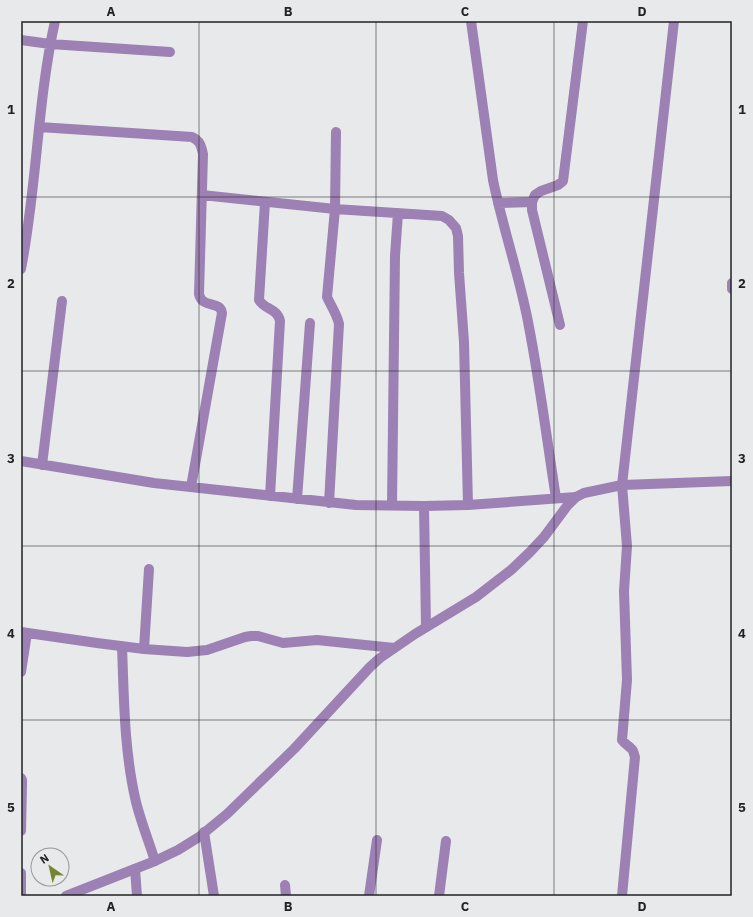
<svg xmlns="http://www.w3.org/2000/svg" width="753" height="917" font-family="'IBM Plex Sans',sans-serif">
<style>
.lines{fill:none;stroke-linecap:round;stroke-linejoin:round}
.minor{stroke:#9d80b4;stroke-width:10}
.tertiary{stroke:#9d80b4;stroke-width:10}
.grid{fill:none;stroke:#222223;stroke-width:1;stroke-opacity:0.55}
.neatline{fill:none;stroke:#222223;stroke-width:1.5}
.grid-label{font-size:13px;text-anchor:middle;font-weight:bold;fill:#222223}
</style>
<rect width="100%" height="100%" fill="#e8e9ea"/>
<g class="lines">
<path class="minor" d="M471 21 493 180C503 229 520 277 529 327 540 384 547 441 556 498
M21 40 50 44 170 52
M39 127 192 137C200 141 201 145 203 154L199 294C202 309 220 300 222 313L191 487
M202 195 335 209 442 216 449 220 456 228 458 236 459 273 464 342 468 505
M265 202 259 300C265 310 277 308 280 321L270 496
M498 203 532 202
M21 269C37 187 37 103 55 21
M560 325 532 210V202L535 195 541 191 558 185 563 181 583 21
M21 461 154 483 356 505 424 506 468 505 576 497
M42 465 62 301
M297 499 310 323
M329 503 339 324C337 314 331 306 327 297L335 209 336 132
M392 506 395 256 398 213
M424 506 426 627
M21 632 97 643 144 649 187 652 207 650 245 637 251 636H258L283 643 317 640 394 648
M122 646C124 698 124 751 136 802 141 822 149 842 155 861
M144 649 149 569
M21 672 27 633
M21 778 22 780V785L21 831
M204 832 214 896
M135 869 137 896
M21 873V896
M285 885 286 896
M369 896 377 840
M439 896 446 841
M622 896 635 757C634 755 634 753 633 751 631 746 626 746 622 740L627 680 624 591 627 546 622 485 674 21"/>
<path class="tertiary" d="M732 283V289
M66 896 155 861 178 850 199 837 227 814 294 749 370 667 380 658 415 634 476 597 511 570 530 552 544 537 567 506 576 497 584 493 622 485 732 481"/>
</g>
<path class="grid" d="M199 21V896M376 21V896M554 21V896M21 197H732M21 371H732M21 546H732M21 720H732"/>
<rect width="753" height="917" fill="none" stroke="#e8e9ea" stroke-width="44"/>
<g transform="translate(50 867) rotate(326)"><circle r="19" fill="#e8e9ea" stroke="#99999a"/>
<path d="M0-3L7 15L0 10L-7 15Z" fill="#778533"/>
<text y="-6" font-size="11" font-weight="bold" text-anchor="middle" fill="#222223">N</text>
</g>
<rect x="22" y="22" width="709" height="873" class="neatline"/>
<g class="grid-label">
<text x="111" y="16">A</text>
<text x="288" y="16">B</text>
<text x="465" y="16">C</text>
<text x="642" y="16">D</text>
<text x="11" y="114">1</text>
<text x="742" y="114">1</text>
<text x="11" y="288">2</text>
<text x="742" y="288">2</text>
<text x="11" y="463">3</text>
<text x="742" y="463">3</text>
<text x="11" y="638">4</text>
<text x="742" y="638">4</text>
<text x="11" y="812">5</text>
<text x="742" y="812">5</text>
<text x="111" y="911">A</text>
<text x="288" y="911">B</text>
<text x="465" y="911">C</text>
<text x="642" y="911">D</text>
</g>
</svg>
